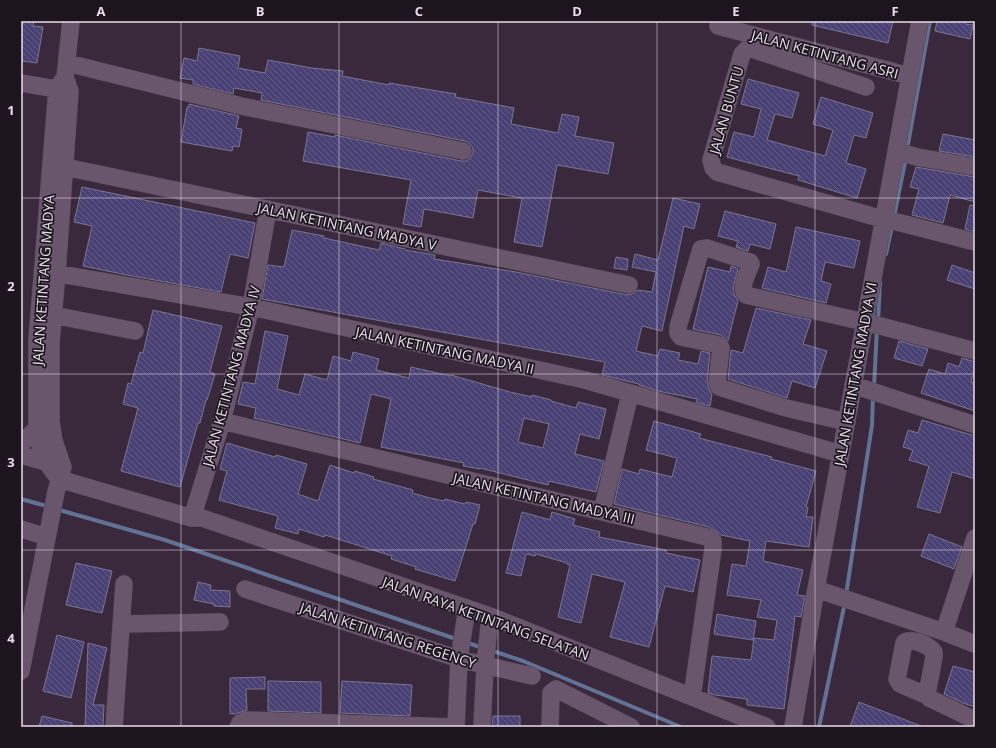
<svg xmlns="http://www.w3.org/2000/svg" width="996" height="748" font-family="'Open Sans',sans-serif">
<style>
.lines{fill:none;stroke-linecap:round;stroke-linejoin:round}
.stream{stroke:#617295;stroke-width:4}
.building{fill:url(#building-back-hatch);stroke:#787591;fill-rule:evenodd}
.minor-casing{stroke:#544657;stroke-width:18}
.minor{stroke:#69566d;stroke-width:17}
.grid{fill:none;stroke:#e7dce9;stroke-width:1;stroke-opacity:0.55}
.labels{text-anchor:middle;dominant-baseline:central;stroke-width:3.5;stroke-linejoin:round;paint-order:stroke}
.street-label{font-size:14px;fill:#e7dce9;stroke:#1c151e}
.neatline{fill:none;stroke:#e7dce9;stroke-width:1.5}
.grid-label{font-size:13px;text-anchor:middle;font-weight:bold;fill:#e7dce9}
</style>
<defs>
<pattern id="building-back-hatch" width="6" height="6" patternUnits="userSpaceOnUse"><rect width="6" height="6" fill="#494174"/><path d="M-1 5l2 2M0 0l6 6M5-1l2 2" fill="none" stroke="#635c88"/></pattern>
</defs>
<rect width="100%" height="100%" fill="#3a293d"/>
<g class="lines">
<path class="stream" d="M907 150 930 21
M894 217 906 157
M886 254 892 226
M878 322 880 282
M874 387 877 328
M21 499 50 507
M56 509 165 540 459 640
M846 595 872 425 873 396
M465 642 483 648
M490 650 523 661 681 727
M819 727 845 602"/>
</g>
<path class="building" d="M21 21H34L33 26 43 27 37 63 21 61Z
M812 21H893L888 43 812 25Z
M937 21H966L965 24 973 25 970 39 935 31Z
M199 48 240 56 238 68 265 73 268 60 312 68 343 71 342 76 389 85V83L456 94 455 97 514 108 511 124 558 133 562 114 579 117 575 136 614 143 608 174 557 165 542 247 514 242 522 198 478 190 473 218 424 209 421 227 403 224 411 180 303 161 308 132 335 137V135L461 161H466L470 158 473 153V148L469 143 465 141 261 100 262 93 234 88 233 94 193 84V80L180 78 184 58 197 61Z
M748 79 799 93 792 118 775 114 767 140 825 156 833 130 813 124 821 97 873 113 866 138 854 135 846 163 866 169 857 198 798 180 799 176 727 157 734 132 754 137 761 109 741 104Z
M189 104 239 116 236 128 242 129 239 147 233 146 232 151 181 142 187 107H189Z
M943 134 975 140V157L939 151Z
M916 167 975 177V202L950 195 943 223 912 215 919 189 910 187Z
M82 187 255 223 248 258 230 254 221 292 127 275 83 266 92 226 74 222Z
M673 198 700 204 694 229 684 226 662 331 642 326 636 351 658 356 660 349 680 353 678 360 698 364 701 351 710 353 707 382 708 387 712 395 710 406 696 402 697 399 658 391 639 385V384L602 375 605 362 262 299 268 265 284 267 292 230 324 236V238L379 250 381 243 405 249V250L435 255 434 259 516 272 627 295 632 294 638 290 652 292 656 272 632 267 635 254 658 260Z
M970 205 975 206V232L965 229Z
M725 211 776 224 770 249 750 244 748 251 736 247 738 241 718 236Z
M796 227 860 241 854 268 825 262 821 281 831 284 826 303 762 288 768 267 786 272Z
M616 257 628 259 627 270 614 268Z
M952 265 975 273V289L947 280Z
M731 266 738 269 733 288 734 294 738 301 728 341 721 335 693 329 708 267 730 272Z
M756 308 811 320 803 344 827 351 815 388 792 381 787 398 728 379 731 350 743 353Z
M153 310 222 326 210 372 215 374 207 400H206L200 423H198L180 487 121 471 138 408 123 404 128 383 131 384 140 352 143 353Z
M265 331 288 336 277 389 299 395 305 374 327 380 333 356 351 361 353 352 379 359 376 370 409 378 411 367 451 376V375L510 392 532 397V395L551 400V401L576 408 578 402 606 409 599 439 580 434 575 454 604 461 596 492 549 481 548 485 480 468V469L463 466 464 463 381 447 391 399 371 394 360 443 254 418 256 408 238 404 243 382 255 384ZM524 418 549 424 543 448 518 442Z
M899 341 928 349 922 366 894 358Z
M962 358 975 362V369L971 382 975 383V411L921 393 929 369 945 374 948 363 959 367Z
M922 420 975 436V479L952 472 940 513 917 507 929 466 909 460 913 450 903 447 908 430 918 433Z
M654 421 701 434 699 438 772 457 771 459 816 471 806 507 808 508 806 517H813L809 547 766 541 763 561 803 570 797 595 805 596 801 617 795 616 784 709 747 705V699L715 695 708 693 712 656 751 660 754 638 774 640 777 620 757 617 761 600 727 595 732 564 746 566 750 541 721 535 709 527 614 504 622 469 639 474 640 469 672 477 677 458 646 450Z
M227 443 275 457 276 455 307 464 298 494 318 501 330 465 354 473 355 471 374 477 373 479 413 490 412 493 430 498 444 501 445 499 465 504 466 502 480 505 475 524H473L455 581 415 569 416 567 391 559 392 556 325 535 324 537 299 529 298 534 275 528 278 516 219 500 227 471 220 469Z
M522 512 550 520 552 512 575 519 573 525 600 532 599 537 666 550V553L700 560 693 592 665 586 649 647 610 637 625 582 592 574 581 623 558 617 570 565 567 564V563L536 554 535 556 526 554 521 576 506 573Z
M929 534 962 547 954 569 921 556Z
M76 563 112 571 102 613 66 605Z
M198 582 211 585 210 590 230 591V607L214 606V604L194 600Z
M717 614 756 621 753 640 714 634Z
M57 635 84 642 71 698 43 691Z
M88 643 107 648 93 705H104L103 727H85Z
M953 666 975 672V707L963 703 944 694Z
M265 677V689H246L247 710 235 714H230V678Z
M268 681 321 682V713L268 711Z
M342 681 412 685 410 716 340 713Z
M859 702 921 726V727H850Z
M42 716 72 723V727H39Z
M493 716H520V727H492Z"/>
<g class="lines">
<defs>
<path id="minor" d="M71 21 65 77 57 89 37 340V428C39 450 45 462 59 479L192 518H202L490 616 767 727
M718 26 910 76
M67 63 241 106 463 151
M21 83 68 91
M866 87 752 49H747L742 54 711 160 713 168 717 172 872 216 909 225 975 242
M896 151 917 157 975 167
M65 167 629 285
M43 271 251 307 585 380 841 454
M53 315 135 331
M853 385 975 425
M222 421 707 537 713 541V549L692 697
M847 422 786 408 719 387 717 383 721 348 719 345 681 337 678 333V327L701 249 707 248 750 262 751 264C748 272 739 288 746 295L873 324 975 351
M21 444 37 428
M21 455 46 462 53 461
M602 511 630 394
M192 518 222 421 251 307 268 209
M21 529 47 537
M245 589 459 659 532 676
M816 589 944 632 975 644
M122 624 220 622
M944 632 975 538
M21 671 56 492 63 467 54 441 51 421V342L57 273 70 91 65 77
M928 696 900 684 897 679 904 643C910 637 929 645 934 652V657L927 694 929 698 975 720
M114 727 124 584
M238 727 240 723 246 720 451 727
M456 727 459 659 467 608
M482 727 485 665 490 616
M550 727 551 693 556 689 631 727
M793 727 816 589 920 21"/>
</defs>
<use href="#minor" class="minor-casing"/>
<use href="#minor" class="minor"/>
</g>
<path class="grid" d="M181 21V727M339 21V727M498 21V727M657 21V727M815 21V727M21 198H975M21 374H975M21 550H975"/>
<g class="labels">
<g class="street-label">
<text transform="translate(825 54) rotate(15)">JALAN KETINTANG ASRI</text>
<text transform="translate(726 110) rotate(-74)">JALAN BUNTU</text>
<text transform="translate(347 226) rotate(12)">JALAN KETINTANG MADYA V</text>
<text transform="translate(43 280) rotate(-86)">JALAN KETINTANG MADYA</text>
<text transform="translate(445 350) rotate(12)">JALAN KETINTANG MADYA II</text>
<text transform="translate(855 374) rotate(-80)">JALAN KETINTANG MADYA VI</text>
<text transform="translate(231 376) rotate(-75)">JALAN KETINTANG MADYA IV</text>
<text transform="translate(544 498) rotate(13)">JALAN KETINTANG MADYA III</text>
<text transform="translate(486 618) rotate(20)">JALAN RAYA KETINTANG SELATAN</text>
<text transform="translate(388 635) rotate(18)">JALAN KETINTANG REGENCY</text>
</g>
</g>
<rect width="996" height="748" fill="none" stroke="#1c151e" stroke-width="44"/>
<rect x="22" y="22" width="952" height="704" class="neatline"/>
<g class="grid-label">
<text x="101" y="16">A</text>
<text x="260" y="16">B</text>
<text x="419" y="16">C</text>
<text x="577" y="16">D</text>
<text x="736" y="16">E</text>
<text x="895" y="16">F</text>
<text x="11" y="115">1</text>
<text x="11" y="291">2</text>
<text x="11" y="467">3</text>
<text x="11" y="643">4</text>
</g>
</svg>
